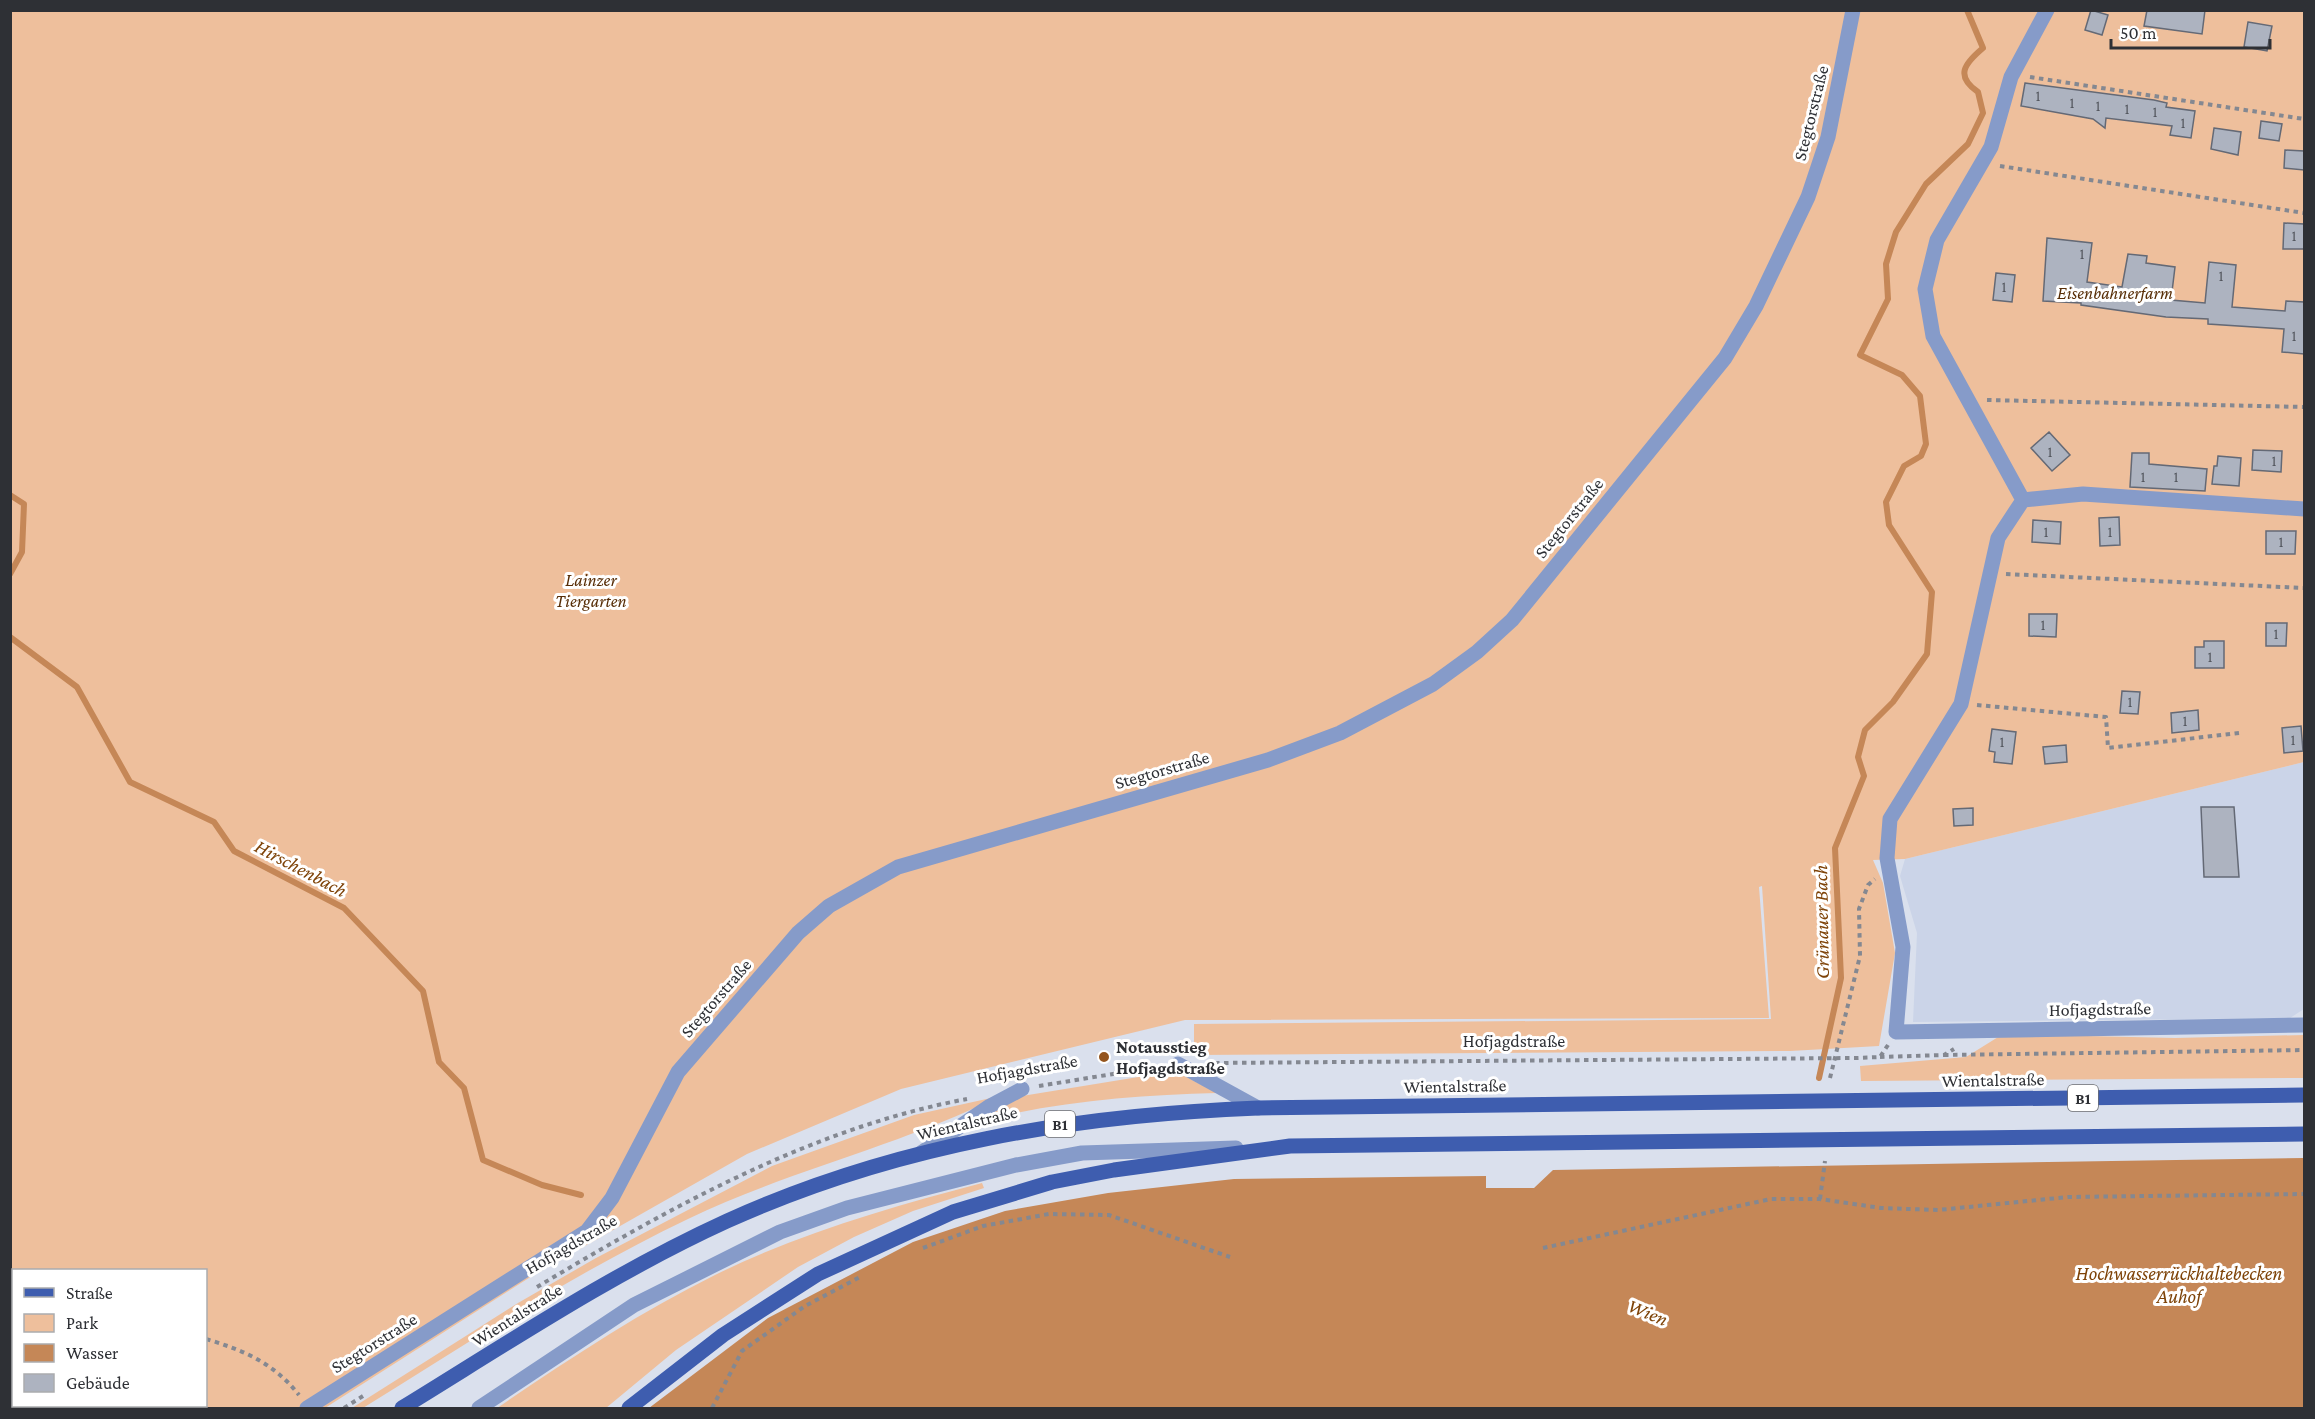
<svg xmlns="http://www.w3.org/2000/svg" width="2315" height="1419" font-family="'Crimson Pro',serif">
<style>
.built{fill:#cbd4e8}
.green{fill:#eebf9c;fill-rule:evenodd}
.water{fill:#c58757}
.lines{fill:none;stroke-linecap:round;stroke-linejoin:round}
.stream{stroke:#c58757;stroke-width:6}
.building{fill:#adb3c0;stroke:#646975;stroke-width:1.5}
.path{stroke:#848891;stroke-width:4;stroke-dasharray:4.5 4.5;stroke-linecap:butt}
.minor{stroke:#869bc9;stroke-width:15}
.major{stroke:#3e5daf;stroke-width:15}
.poi-dot{fill:#94541d;stroke:#fff;stroke-width:2}
.labels{text-anchor:middle;dominant-baseline:central;stroke-width:6;stroke-linejoin:round;paint-order:stroke}
.number-label{font-size:15px;fill:#4e5158}
.shield{fill:#fff;stroke:#6d6e72;stroke-width:1.5}
.shield-label{font-size:16px;font-weight:bold;fill:#2e3035}
.street-label{font-size:18px;fill:#2e3035;stroke:#fff}
.park-label{font-size:18px;font-style:italic;fill:#572d06;stroke:#fff}
.poi-label{font-size:18px;font-weight:bold;fill:#2e3035;stroke:#fff;text-anchor:start}
.water-label{font-size:20px;font-style:italic;fill:#7e4308;stroke:#fff}
</style>
<rect width="100%" height="100%" fill="#dae0ed"/>
<path class="built" d="M2304 762V1009L2290 1018 1913 1022 1917 933 1900 876 1905 859Z"/>
<path class="green" d="M10 11H2304V762L1905 859 1873 860 1883 883 1895 953 1879 1046 1790 1051 1194 1055V1024L1771 1019 1762 886 1759 887 1769 1018 1185 1020 901 1089 747 1154 532 1276 325 1408H11ZM14 1270H206V1406H14Z
M2003 1034 2175 1038 2304 1035V1078L1861 1081 1860 1066 1966 1057Z
M1175 1071 1217 1093C1136 1095 1051 1102 973 1123L1022 1096Z
M1000 1096C900 1146 789 1170 688 1219 575 1273 469 1342 363 1408H352L518 1303 596 1258 772 1166 914 1115Z
M982 1183 984 1188 913 1211 854 1237 798 1267 676 1350 606 1408H497C568 1360 638 1313 715 1275 800 1233 891 1207 982 1183Z"/>
<path class="water" d="M2304 1158V1408H649L768 1318 913 1242 1005 1211 1108 1193 1234 1179 1486 1176V1188H1534L1553 1170Z"/>
<g class="lines">
<path class="stream" d="M10 495 24 504 22 552 10 574
M10 637 77 687 130 782 214 822 234 851 344 908 423 991 439 1062 464 1088 483 1160 542 1185 581 1195
M1819 1078 1841 978 1835 848 1864 776 1858 757 1865 730 1893 702 1927 654 1932 592 1889 525 1886 502 1904 466 1921 456 1926 444 1920 396 1902 375 1860 355 1888 299 1886 264 1896 232 1926 184 1968 144 1983 113 1978 92C1955 76 1964 64 1983 48L1967 10"/>
</g>
<path class="building" d="M2091 10 2108 15 2102 35 2085 30Z
M2147 10H2205L2202 34 2144 26Z
M2248 22 2272 26 2267 51 2244 47Z
M2025 83 2154 100 2167 103 2166 107 2195 111 2191 138 2170 135 2172 126 2106 118 2105 128 2093 119 2021 106Z
M2261 121 2282 124 2279 141 2259 138Z
M2214 128 2241 132 2238 155 2211 149Z
M2285 150 2304 151V170L2284 168Z
M2284 223 2304 224V249H2283Z
M2047 238 2092 243 2087 282 2122 287 2128 254 2147 256 2146 263 2175 267 2171 300 2205 303 2209 262 2236 265 2232 307 2285 311 2286 301 2304 302V354L2282 352 2284 329 2208 324V319L2166 317 2081 305V303L2043 301Z
M1996 273 2015 275 2012 302 1993 300Z
M2049 432 2070 455 2052 471 2031 448Z
M2253 450 2282 451 2281 472 2252 470Z
M2132 453H2149V464L2207 469 2205 491 2130 487Z
M2218 456 2241 458 2239 486 2212 484 2214 466H2217Z
M2119 517 2120 545 2100 546 2099 518Z
M2033 520 2061 522 2060 544 2032 542Z
M2266 531H2296L2295 554H2266Z
M2029 614H2057L2056 637 2029 636Z
M2266 623H2287L2286 646H2266Z
M2204 641H2224V668H2195V647H2204Z
M2122 691 2140 692 2138 714 2120 713Z
M2198 710 2199 730 2172 733 2171 713Z
M2301 726 2303 751 2284 753 2282 728Z
M1992 729 2016 732 2012 764 1994 762 1995 752 1989 751Z
M2066 745 2067 762 2045 764 2043 747Z
M2201 807H2234L2239 877H2204Z
M1973 808V825L1954 826 1953 809Z"/>
<g class="lines">
<path class="path" d="M2030 77 2304 119
M2000 166 2304 213
M1987 400 2304 407
M2006 574 2304 588
M1977 705 2106 717 2108 748 2239 733
M1944 1055 2304 1050
M1880 1057 1944 1055 1954 1049
M1215 1063 1856 1058 1880 1057 1888 1045
M1830 1078 1860 956 1859 909 1868 885 1875 879
M1039 1086 1162 1066
M1820 1199 1825 1161
M923 1248 983 1226 1049 1214 1109 1215 1230 1257
M1543 1248 1771 1199H1820L1881 1208 1938 1210 2068 1197 2304 1194
M537 1287C671 1207 812 1128 967 1099
M206 1339C243 1350 274 1363 299 1395
M10 1380H14
M344 1408 363 1396
M712 1408 742 1351 805 1306 862 1276"/>
<path class="minor" d="M2023 500 1933 336 1925 289 1937 240 1991 147 2011 77 2047 10
M2304 509 2083 494 2023 500 1998 538 1961 704 1890 819 1887 858 1903 947 1896 1032 2304 1025
M1178 1064 1258 1108
M921 1153 990 1106 1022 1089
M307 1408 587 1231 612 1198 678 1072 798 933 829 906 898 867 1268 760 1340 733 1433 684 1477 652 1512 620 1725 358 1756 306 1808 197 1828 137 1853 10
M479 1408 634 1305 780 1232 847 1208 1016 1165 1082 1153 1236 1148"/>
<path class="major" d="M402 1408C508 1343 613 1273 727 1221 895 1145 1075 1115 1258 1108L2304 1095
M629 1408 723 1335 818 1274 953 1212 1052 1182 1114 1170 1290 1146 2304 1134"/>
</g>
<circle class="poi-dot" cx="1104" cy="1057" r="6"/>
<g class="labels">
<g class="number-label">
<text x="2038" y="96">1</text>
<text x="2072" y="103">1</text>
<text x="2098" y="106">1</text>
<text x="2127" y="109">1</text>
<text x="2155" y="112">1</text>
<text x="2183" y="123">1</text>
<text x="2294" y="236">1</text>
<text x="2082" y="254">1</text>
<text x="2221" y="276">1</text>
<text x="2004" y="287">1</text>
<text x="2294" y="336">1</text>
<text x="2050" y="452">1</text>
<text x="2274" y="461">1</text>
<text x="2143" y="477">1</text>
<text x="2176" y="477">1</text>
<text x="2046" y="532">1</text>
<text x="2110" y="532">1</text>
<text x="2281" y="542">1</text>
<text x="2043" y="625">1</text>
<text x="2276" y="634">1</text>
<text x="2210" y="657">1</text>
<text x="2130" y="702">1</text>
<text x="2185" y="721">1</text>
<text x="2293" y="740">1</text>
<text x="2002" y="742">1</text>
</g>
<g class="shield">
<rect x="2068" y="1085" width="30" height="26" rx="4.5"/>
<rect x="1045" y="1111" width="30" height="26" rx="4.5"/>
</g>
<g class="shield-label">
<text x="2083" y="1098">B1</text>
<text x="1060" y="1124">B1</text>
</g>
<g class="street-label">
<text transform="translate(1811 113) rotate(-76)">Stegtorstraße</text>
<text transform="translate(1569 518) rotate(-51)">Stegtorstraße</text>
<text transform="translate(1162 770) rotate(-16)">Stegtorstraße</text>
<text transform="translate(716 998) rotate(-49)">Stegtorstraße</text>
<text transform="translate(2100 1009) rotate(-1)">Hofjagdstraße</text>
<text x="1514" y="1041">Hofjagdstraße</text>
<text transform="translate(1027 1069) rotate(-10)">Hofjagdstraße</text>
<text transform="translate(1993 1080) rotate(-1)">Wientalstraße</text>
<text transform="translate(1455 1086) rotate(-1)">Wientalstraße</text>
<text transform="translate(967 1123) rotate(-13)">Wientalstraße</text>
<text transform="translate(571 1244) rotate(-30)">Hofjagdstraße</text>
<text transform="translate(517 1315) rotate(-32)">Wientalstraße</text>
<text transform="translate(374 1343) rotate(-32)">Stegtorstraße</text>
</g>
<g class="park-label">
<text x="2115" y="293">Eisenbahnerfarm</text>
<text x="591" y="580">Lainzer<tspan x="591" dy="21">Tiergarten</tspan></text>
</g>
<g class="poi-label">
<text x="1116" y="1047">Notausstieg<tspan x="1116" dy="21">Hofjagdstraße</tspan></text>
</g>
<g class="water-label">
<text transform="translate(301 868) rotate(28)">Hirschenbach</text>
<text transform="translate(1821 922) rotate(-91)">Grünauer Bach</text>
<text x="2179" y="1273">Hochwasserrückhaltebecken<tspan x="2179" dy="23">Auhof</tspan></text>
<text transform="translate(1648 1312) rotate(23)">Wien</text>
</g>
</g>
<rect width="2315" height="1419" fill="none" stroke="#2e3035" stroke-width="24"/>
<rect x="12" y="1269" width="195" height="138" fill="#ffffff" stroke="#abacae" stroke-width="1.5"/>
<rect x="24" y="1288" width="30" height="9" fill="#3e5daf" stroke="#abacae" stroke-width="1.5"/>
<text x="66" y="1299" font-size="18" fill="#2e3035">Straße</text>
<rect x="24" y="1314" width="30" height="18" fill="#eebf9c" stroke="#abacae" stroke-width="1.5"/>
<text x="66" y="1329" font-size="18" fill="#2e3035">Park</text>
<rect x="24" y="1344" width="30" height="18" fill="#c58757" stroke="#abacae" stroke-width="1.5"/>
<text x="66" y="1359" font-size="18" fill="#2e3035">Wasser</text>
<rect x="24" y="1374" width="30" height="18" fill="#adb3c0" stroke="#abacae" stroke-width="1.5"/>
<text x="66" y="1389" font-size="18" fill="#2e3035">Gebäude</text>
<path d="M2111 39v9h159v-9" fill="none" stroke="#2e3035" stroke-width="3"/>
<text x="2120" y="39" font-size="18" fill="#2e3035" stroke="#ffffff" stroke-width="4.5" paint-order="stroke">50 m</text>
</svg>
